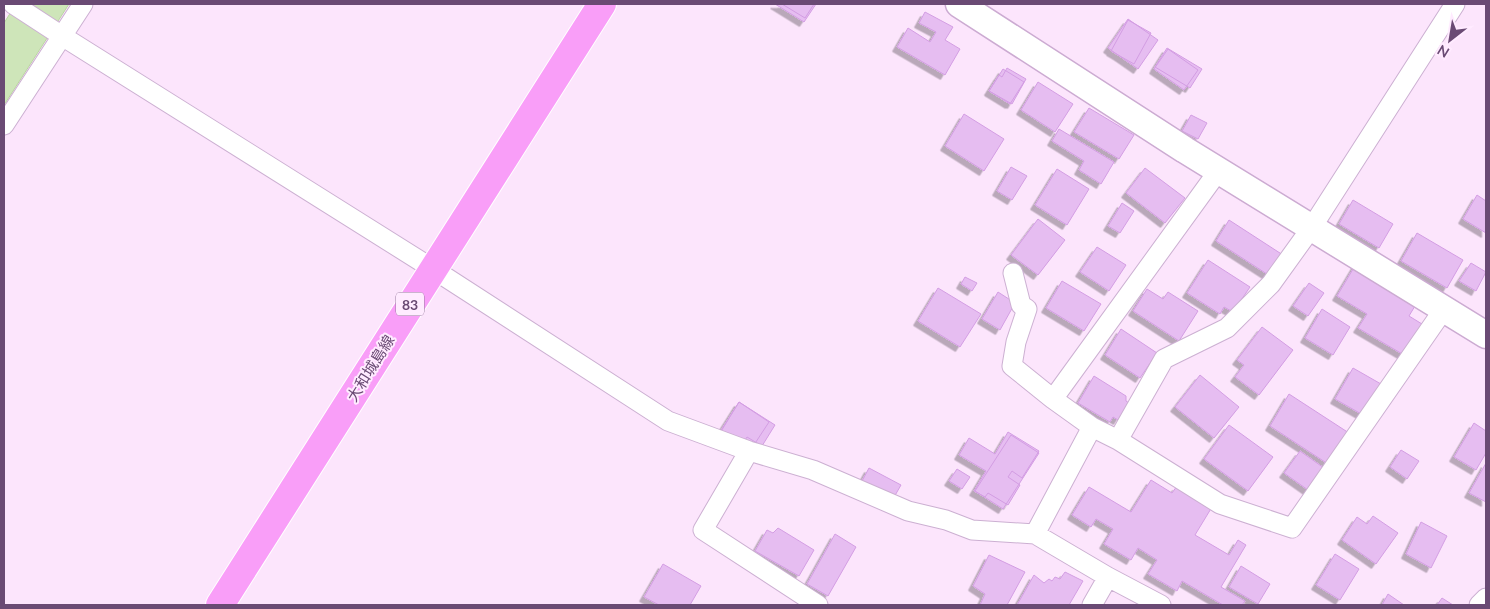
<svg xmlns="http://www.w3.org/2000/svg" width="1490" height="609" font-family="Lato,'Noto Sans JP',sans-serif">
<style>
.water{fill:#cee5b9;stroke:#b9d7a0}
.building{fill:#e6bdf1;stroke:#d39de3;filter:url(#shadow)}
.lines{fill:none;stroke-linecap:round;stroke-linejoin:round}
.street-casing{stroke:#ccb0d2;stroke-width:21}
.secondary-casing{stroke:#ccabd2;stroke-width:29}
.primary-casing{stroke:#fff;stroke-width:30}
.street{stroke:#fff;stroke-width:19}
.secondary{stroke:#fff;stroke-width:26}
.primary{stroke:#f99ef8;stroke-width:28}
.labels{text-anchor:middle;dominant-baseline:central;stroke-width:4;stroke-linejoin:round;paint-order:stroke}
.shield{fill:#ffebff;stroke:#977a9e;stroke-width:1}
.shield-label{font-size:14px;font-weight:bold;fill:#6a4a74}
.street-label{font-size:15px;fill:#6a4a74;stroke:#ffebff}
</style>
<defs>
<filter id="shadow"><feDropShadow dx="-4.5" dy="4.5" stdDeviation="0" flood-color="#0004"/></filter>
</defs>
<rect width="100%" height="100%" fill="#fce5fc"/>
<path class="water" d="M16 4H69L4 105V23Z"/>
<path class="building" d="M775 4H816L804 22Z
M782 4H814L805 18Z
M925 12 953 27 945 40 960 49 945 75 897 47 908 28 930 42 936 32 919 23Z
M1128 19 1158 40 1138 69 1108 48Z
M1128 20 1151 33 1134 64 1111 51Z
M1167 48 1202 69 1190 88 1155 67Z
M1168 49 1198 70 1184 90 1154 69Z
M1007 68 1026 79 1012 104 989 91 999 75 1002 77Z
M1003 69 1024 82 1010 104 989 91Z
M1038 82 1073 104 1055 132 1021 110Z
M1089 108 1134 135 1119 159 1074 132Z
M964 114 1004 139 984 171 945 146Z
M1191 115 1207 123 1198 139 1182 131Z
M1059 129 1114 162 1101 184 1079 170 1084 161 1052 141Z
M1011 167 1027 176 1012 200 997 191Z
M1145 168 1185 198 1165 223 1126 193Z
M1057 169 1089 189 1067 225 1035 205Z
M1477 195 1486 201V233L1463 219Z
M1353 200 1393 224 1379 248 1339 224Z
M1122 203 1134 211 1120 233 1108 226Z
M1038 219 1065 240 1038 275 1011 255Z
M1229 220 1283 255 1270 276 1216 241Z
M1417 233 1463 260 1447 288 1401 261Z
M1097 247 1126 265 1109 291 1080 272Z
M1359 259 1421 296 1409 316 1422 324 1404 355 1358 328 1367 314 1337 296Z
M1208 260 1250 287 1233 312 1224 307 1220 314 1187 293Z
M1471 263 1486 272 1476 291 1459 281Z
M965 277 977 283 972 291 961 284Z
M1062 281 1101 304 1084 331 1046 308Z
M1309 283 1324 293 1308 316 1293 306Z
M938 288 981 314 960 347 918 321Z
M1147 289 1163 299 1168 292 1198 311 1179 341 1133 311Z
M998 292 1015 303 1000 330 982 319Z
M1322 309 1350 327 1333 355 1305 338Z
M1262 327 1293 350 1259 395 1235 377 1244 365 1237 360Z
M1121 329 1157 353 1140 378 1105 355Z
M1353 368 1381 384 1363 415 1335 399Z
M1200 375 1239 407 1214 438 1175 407Z
M1094 376 1126 396V401L1129 403 1118 420 1113 417 1110 422 1078 403Z
M1289 394 1349 433 1328 464 1270 426Z
M739 402 775 425 762 446 747 437 741 446 720 433Z
M739 402 769 422 750 451 720 432Z
M1474 423 1486 431V453L1476 470 1454 457Z
M1229 425 1273 457 1248 491 1204 459Z
M1008 432 1039 451 1022 478 1012 471 1008 477 1020 485 1008 505 988 493 985 497 974 491 986 471 959 455 969 438 995 454Z
M1011 435 1039 453 1003 509 975 491Z
M1401 450 1419 461 1407 479 1390 467Z
M1300 451 1324 468 1308 490 1284 473Z
M1486 463V502L1469 493Z
M869 468 901 485 893 499 862 481Z
M957 469 970 477 962 489 949 481Z
M1151 480 1172 493 1177 486 1212 507 1195 535 1229 555 1238 540 1246 545 1221 587 1245 601 1242 605H1223L1182 581 1177 591 1148 574 1157 560 1138 548 1131 560 1104 544 1113 529 1096 519 1091 527 1072 515 1089 487 1131 512Z
M1373 516 1398 533 1376 564 1342 540 1357 517 1367 524Z
M1421 522 1447 536 1431 568 1406 554Z
M778 528 814 550 799 576 755 551 767 530 773 533Z
M835 534 856 547 828 596 807 584Z
M1335 554 1359 569 1340 600 1316 585Z
M989 555 1025 572 1007 605H980L985 594 973 586Z
M663 564 701 586 690 605H659L644 597Z
M1241 566 1270 584 1258 604 1229 587Z
M1065 572 1083 581 1069 605H1017L1034 575 1044 583 1049 579 1052 581 1055 577 1060 579Z
M1388 594 1404 605H1382Z
M1442 598 1453 605H1437Z"/>
<g class="lines">
<defs>
<path id="street" d="M13 4 62 36 433 269 668 421 749 451 813 470 908 511 946 520 972 530 1035 534 1108 577 1161 605
M4 125 83 4
M1013 273 1021 305 1027 309 1016 342 1012 366 1053 399 1092 427
M1053 399 1219 170
M1118 440 1220 504 1292 528 1444 309
M749 451 703 530 818 605
M1035 534 1092 427 1118 440 1164 359 1227 328 1271 284 1312 227 1455 4
M1092 605 1108 577
M1479 605 1486 598"/>
<path id="secondary" d="M959 4 1185 150 1486 335"/>
<path id="primary" d="M220 605 602 4"/>
</defs>
<use href="#street" class="street-casing"/>
<use href="#secondary" class="secondary-casing"/>
<use href="#primary" class="primary-casing"/>
<use href="#street" class="street"/>
<use href="#secondary" class="secondary"/>
<use href="#primary" class="primary"/>
</g>
<g class="labels">
<rect class="shield" x="396" y="292.5" width="28" height="23" rx="4"/>
<g class="shield-label">
<text x="410" y="304">83</text>
</g>
<g class="street-label">
<text transform="translate(370 368) rotate(-58)">大和城島線</text>
</g>
</g>
<rect width="1490" height="609" fill="none" stroke="#6a4a74" stroke-width="10"/>
<g transform="translate(1450 40) rotate(211)" stroke="#ffebff" stroke-width="4" paint-order="stroke">
<path d="M0-4L9 19L0 12L-9 19Z" fill="#6a4a74"/>
<text y="-8" font-size="14" font-weight="bold" text-anchor="middle" fill="#6a4a74">N</text>
</g>
</svg>
